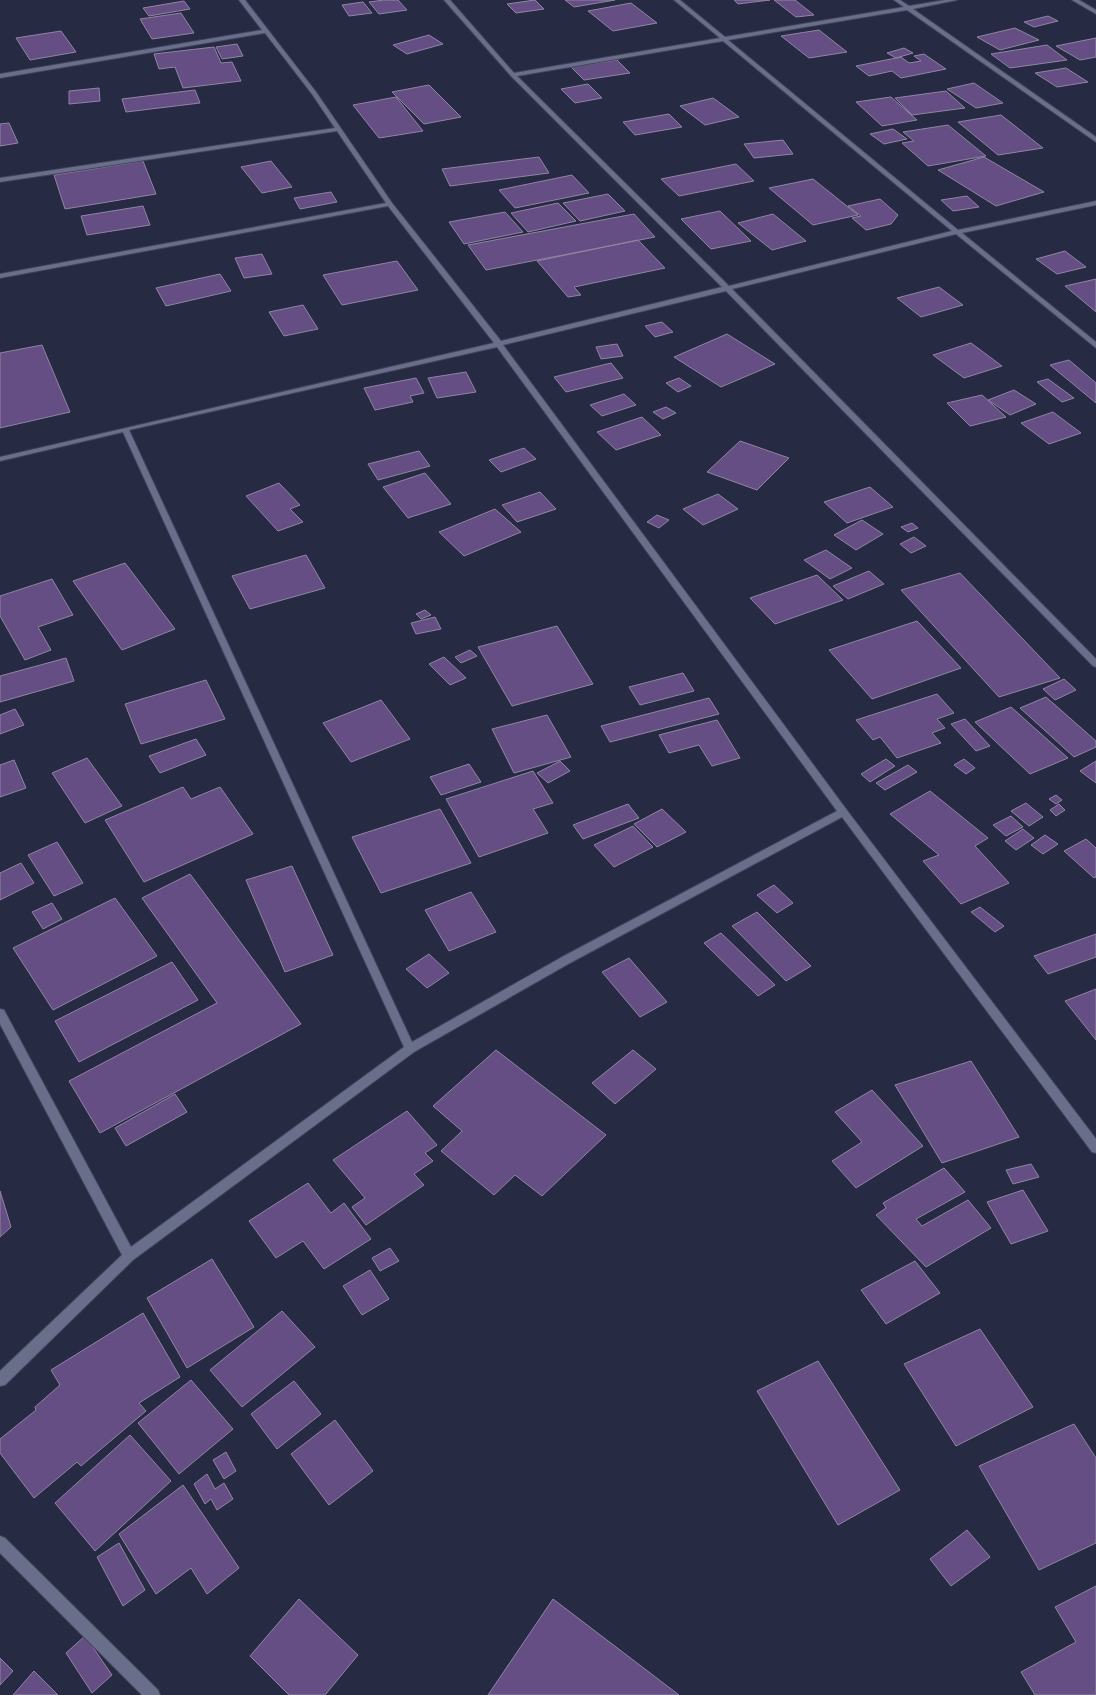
<svg xmlns="http://www.w3.org/2000/svg" width="1096" height="1695" font-family="Georgia,serif">
<style>
.building{fill:#644e84;stroke:#9085a2}
.lines{fill:none;stroke-linecap:round;stroke-linejoin:round}
.street-casing{stroke:#434459;stroke-width:2}
.street{fill:#696e8b;fill-rule:evenodd}
</style>
<rect width="100%" height="100%" fill="#272a43"/>
<path class="building" d="M384 0H398L407 10 379 14 369 2Z
M535 0 544 9 516 13 507 4Z
M565 0H615L574 7Z
M734 0H770L738 4Z
M774 0H795L814 15 796 17Z
M184 1 190 9 149 16 143 8Z
M363 2 372 13 349 16 342 5Z
M631 3 657 23 613 31 588 11Z
M181 13 194 33 152 39 140 19Z
M1048 16 1058 21 1034 27 1024 22Z
M1015 28 1039 40 1000 50 977 37Z
M819 30 847 52 809 58 781 36Z
M61 31 76 52 30 60 16 38Z
M429 35 443 44 407 54 393 45Z
M1096 38V57L1080 60 1056 46Z
M237 44 243 56 222 59 216 47Z
M1047 45 1067 60 1010 68 991 54Z
M214 47 221 63 232 62 241 81 183 88 175 67 159 69 154 54Z
M904 48 913 53 896 58 887 53Z
M924 54 946 69 901 78 892 71 869 76 856 66 901 57 909 63 921 61 914 56Z
M617 60 630 73 584 80 571 67Z
M1066 68 1088 82 1057 87 1035 73Z
M974 83 1003 103 976 108 947 89Z
M588 84 602 98 575 103 561 89Z
M429 85 461 117 424 124 392 92Z
M99 88 100 101 69 104V91Z
M195 90 200 103 126 112 122 99Z
M946 91 965 108 912 115 895 98Z
M396 97 423 131 379 138 353 105Z
M891 97 917 120 882 126 856 102Z
M713 98 739 117 705 125 680 106Z
M669 114 682 127 635 135 623 122Z
M1001 115 1043 148 998 155 958 122Z
M9 123 18 143 0 146V124Z
M948 125 986 156 928 166 902 143 914 141 903 132Z
M893 129 907 139 884 144 870 134Z
M783 140 793 154 754 158 744 144Z
M539 157 549 173 450 186 442 169Z
M984 157 1044 192 996 206 938 170Z
M143 161 156 194 65 209 54 175Z
M271 161 292 187 262 193 241 167Z
M736 164 754 181 679 196 661 179Z
M572 175 589 193 515 208 499 190Z
M813 179 858 215 813 225 769 188Z
M331 192 337 202 300 209 294 198Z
M608 194 625 211 580 221 563 203Z
M967 196 979 207 953 211 941 200Z
M880 199 898 215 891 224 866 230 852 218 861 216 848 206Z
M558 203 576 221 528 232 511 213Z
M143 206 150 225 87 235 81 216Z
M720 211 751 241 711 249 681 219Z
M505 212 523 232 464 244 449 222Z
M634 214 655 237 486 270 468 245Z
M773 214 806 241 772 250 738 223Z
M638 240 665 268 574 287 581 295 568 297 537 261Z
M1065 251 1086 267 1057 274 1036 259Z
M262 254 272 274 244 278 235 258Z
M397 261 418 290 342 305 323 275Z
M220 274 231 291 166 306 156 288Z
M1096 279V312L1065 286Z
M939 287 963 305 921 317 897 298Z
M303 305 318 329 284 336 269 312Z
M662 322 673 332 655 337 645 326Z
M727 334 775 364 721 387 674 357Z
M971 343 1002 366 964 378 933 355Z
M617 344 623 356 601 359 596 347Z
M42 345 70 412 0 428V353Z
M1069 360 1096 383V403L1050 365Z
M611 363 623 378 566 392 554 377Z
M466 372 476 392 437 398 428 378Z
M416 378 424 393 410 396 413 402 375 410 364 388Z
M679 378 691 386 678 392 666 383Z
M1048 379 1074 398 1062 402 1037 382Z
M1014 390 1036 404 1010 415 988 400Z
M624 394 636 405 602 416 590 405Z
M982 395 1006 417 970 426 947 403Z
M666 407 676 413 663 419 653 412Z
M1053 412 1081 433 1049 444 1021 423Z
M642 417 661 435 616 450 597 432Z
M740 441 789 458 757 490 707 472Z
M524 448 536 459 501 472 489 460Z
M419 451 430 466 378 480 368 464Z
M425 473 451 504 408 518 383 487Z
M279 483 300 505 290 509 303 522 278 531 246 496Z
M870 487 893 507 847 523 824 502Z
M540 492 556 509 517 522 502 505Z
M718 494 738 509 703 525 683 509Z
M495 509 521 532 464 556 439 532Z
M657 515 669 520 659 528 647 522Z
M862 520 883 534 856 550 834 535Z
M912 523 918 528 908 532 901 527Z
M914 537 926 546 911 553 900 544Z
M826 550 852 568 830 579 804 560Z
M306 555 325 588 250 609 232 576Z
M125 563 175 629 122 650 73 581Z
M869 571 884 584 848 599 833 586Z
M960 573 1060 678 999 697 901 590Z
M817 575 843 600 775 624 750 598Z
M52 579 73 615 38 627 51 650 25 660 0 616V596Z
M425 610 431 615 421 619 416 614Z
M435 617 441 629 416 634 411 623Z
M917 621 961 668 872 699 829 650Z
M557 626 593 684 512 706 478 647Z
M470 650 477 656 461 663 455 657Z
M444 657 466 678 450 685 429 664Z
M66 658 74 681 0 702V676Z
M683 673 694 691 640 705 629 687Z
M1064 679 1076 690 1055 700 1043 689Z
M206 680 225 719 141 744 125 704Z
M937 694 954 713 937 719 945 728 932 733 941 743 897 758 880 737 873 740 856 720Z
M1046 697 1096 741V747L1074 757 1020 708Z
M709 698 719 714 610 742 601 726Z
M381 700 410 739 351 762 323 723Z
M1011 707 1068 758 1030 774 975 722Z
M15 709 24 725 0 734V715Z
M547 715 571 757 514 773 492 729Z
M965 719 990 746 976 751 951 724Z
M717 720 740 758 712 766 699 745 669 753 659 735Z
M196 739 206 755 160 773 149 756Z
M87 758 122 806 85 823 52 773Z
M886 759 895 766 870 782 861 774Z
M964 759 975 768 966 774 954 765Z
M14 760 26 788 0 797V765Z
M560 761 570 771 548 783 537 773Z
M1096 761V783L1080 771Z
M469 764 481 782 441 795 430 777Z
M908 765 917 772 885 790 876 783Z
M533 771 553 803 533 809 548 833 479 857 446 799Z
M183 787 191 799 220 787 253 834 144 882 105 820Z
M930 791 988 838 975 846 1009 883 961 904 923 861 939 855 890 814Z
M1056 795 1062 800 1056 804 1049 799Z
M1026 803 1043 817 1029 826 1011 811Z
M628 804 639 818 583 839 573 825Z
M1059 804 1065 810 1056 816 1050 810Z
M440 809 471 863 381 893 352 837Z
M662 809 686 832 657 847 634 824Z
M1011 816 1023 827 1006 836 993 825Z
M633 826 653 847 614 867 594 845Z
M1023 829 1034 838 1016 850 1005 841Z
M1045 835 1058 844 1043 854 1031 845Z
M1086 839 1096 848V877L1094 878 1064 851Z
M57 842 83 883 54 896 28 855Z
M21 863 34 883 0 900V873Z
M292 866 333 955 285 972 246 880Z
M190 874 301 1024 100 1133 69 1081 217 1003 142 898Z
M774 885 793 903 777 913 757 895Z
M471 892 496 932 449 951 425 910Z
M115 898 157 956 53 1010 13 948Z
M52 903 62 919 43 929 32 912Z
M980 907 1004 926 995 932 971 912Z
M757 912 811 966 786 981 732 926Z
M721 933 775 985 758 996 704 943Z
M1096 934V957L1048 974 1034 956Z
M429 954 449 973 427 988 406 969Z
M629 958 667 1002 640 1017 602 972Z
M172 962 198 1000 79 1062 55 1021Z
M1096 989V1040L1065 1001Z
M496 1050 606 1135 542 1196 515 1175 494 1195 441 1151 462 1131 433 1106Z
M633 1050 656 1069 615 1104 592 1083Z
M971 1061 1019 1137 942 1163 895 1085Z
M872 1090 923 1146 856 1188 832 1161 862 1142 835 1112Z
M175 1094 187 1112 126 1146 115 1128Z
M407 1111 437 1145 425 1153 433 1161 414 1174 424 1185 366 1225 352 1207 365 1198 333 1160Z
M1031 1164 1039 1177 1013 1184 1006 1170Z
M944 1168 965 1192 916 1219 922 1226 968 1200 991 1228 926 1267 876 1215 886 1208 883 1203Z
M308 1183 331 1213 344 1203 371 1239 324 1269 303 1241 276 1258 249 1221Z
M1023 1190 1048 1231 1011 1244 987 1202Z
M0 1191 11 1227 0 1237Z
M390 1248 399 1261 380 1271 372 1258Z
M212 1259 254 1327 187 1368 147 1298Z
M915 1261 940 1293 886 1324 861 1290Z
M370 1270 389 1299 362 1315 343 1286Z
M282 1311 315 1347 242 1407 210 1370Z
M143 1313 180 1377 139 1403 146 1411 81 1466 77 1462 34 1498 0 1453V1439L36 1410 35 1407 60 1385 51 1370Z
M980 1329 1033 1407 956 1446 904 1364Z
M818 1361 900 1490 838 1525 757 1391Z
M191 1380 233 1429 179 1474 138 1423Z
M294 1381 321 1414 277 1449 251 1414Z
M335 1420 373 1471 329 1505 291 1454Z
M1074 1424 1096 1458V1543L1039 1570 979 1466Z
M130 1435 171 1481 95 1551 55 1503Z
M226 1452 236 1471 224 1479 213 1460Z
M207 1474 215 1489 224 1483 233 1499 217 1510 211 1499 205 1504 194 1484Z
M183 1485 239 1568 207 1594 191 1568 156 1594 119 1534Z
M967 1530 990 1557 951 1586 930 1559Z
M119 1543 145 1590 123 1606 97 1557Z
M1096 1586V1695H1035L1021 1672 1076 1642 1055 1607Z
M299 1599 358 1655 325 1695H289L250 1656Z
M553 1599 679 1695H488Z
M85 1636 112 1675 92 1693 66 1653Z
M0 1658 13 1671 0 1685Z
M34 1671 58 1695H13Z"/>
<g class="lines">
<defs>
<path id="street" d="M239 0H245L316 92 392 203 501 341 722 287 511 76 444 0H450L514 73 720 38 674 0H680L725 37 904 7 894 0H900L909 6 945 0H957L913 9 1096 137V142L907 10 728 40 958 230 1096 201V205L962 233 1096 342V348L956 234 732 289 1096 659V667L1093 666 726 291 503 345 846 809 1096 1139V1153L1092 1152 842 817 570 963 414 1052 133 1260 5 1385 0 1386V1371L122 1255 0 1024V1009L4 1010 131 1247 404 1047 123 432 0 461V457L494 343 388 206 0 278V274L386 203 337 131 0 182V178L335 128 312 94 265 33 0 78V74L262 30ZM723 41 952 231 729 286 517 76ZM497 347 837 811 562 957 412 1042 129 430Z
M1072 0H1079L1096 10V14Z
M0 1536 5 1538 158 1690 160 1695H142L0 1553Z"/>
</defs>
<use href="#street" class="street-casing"/>
<use href="#street" class="street"/>
</g>
</svg>
